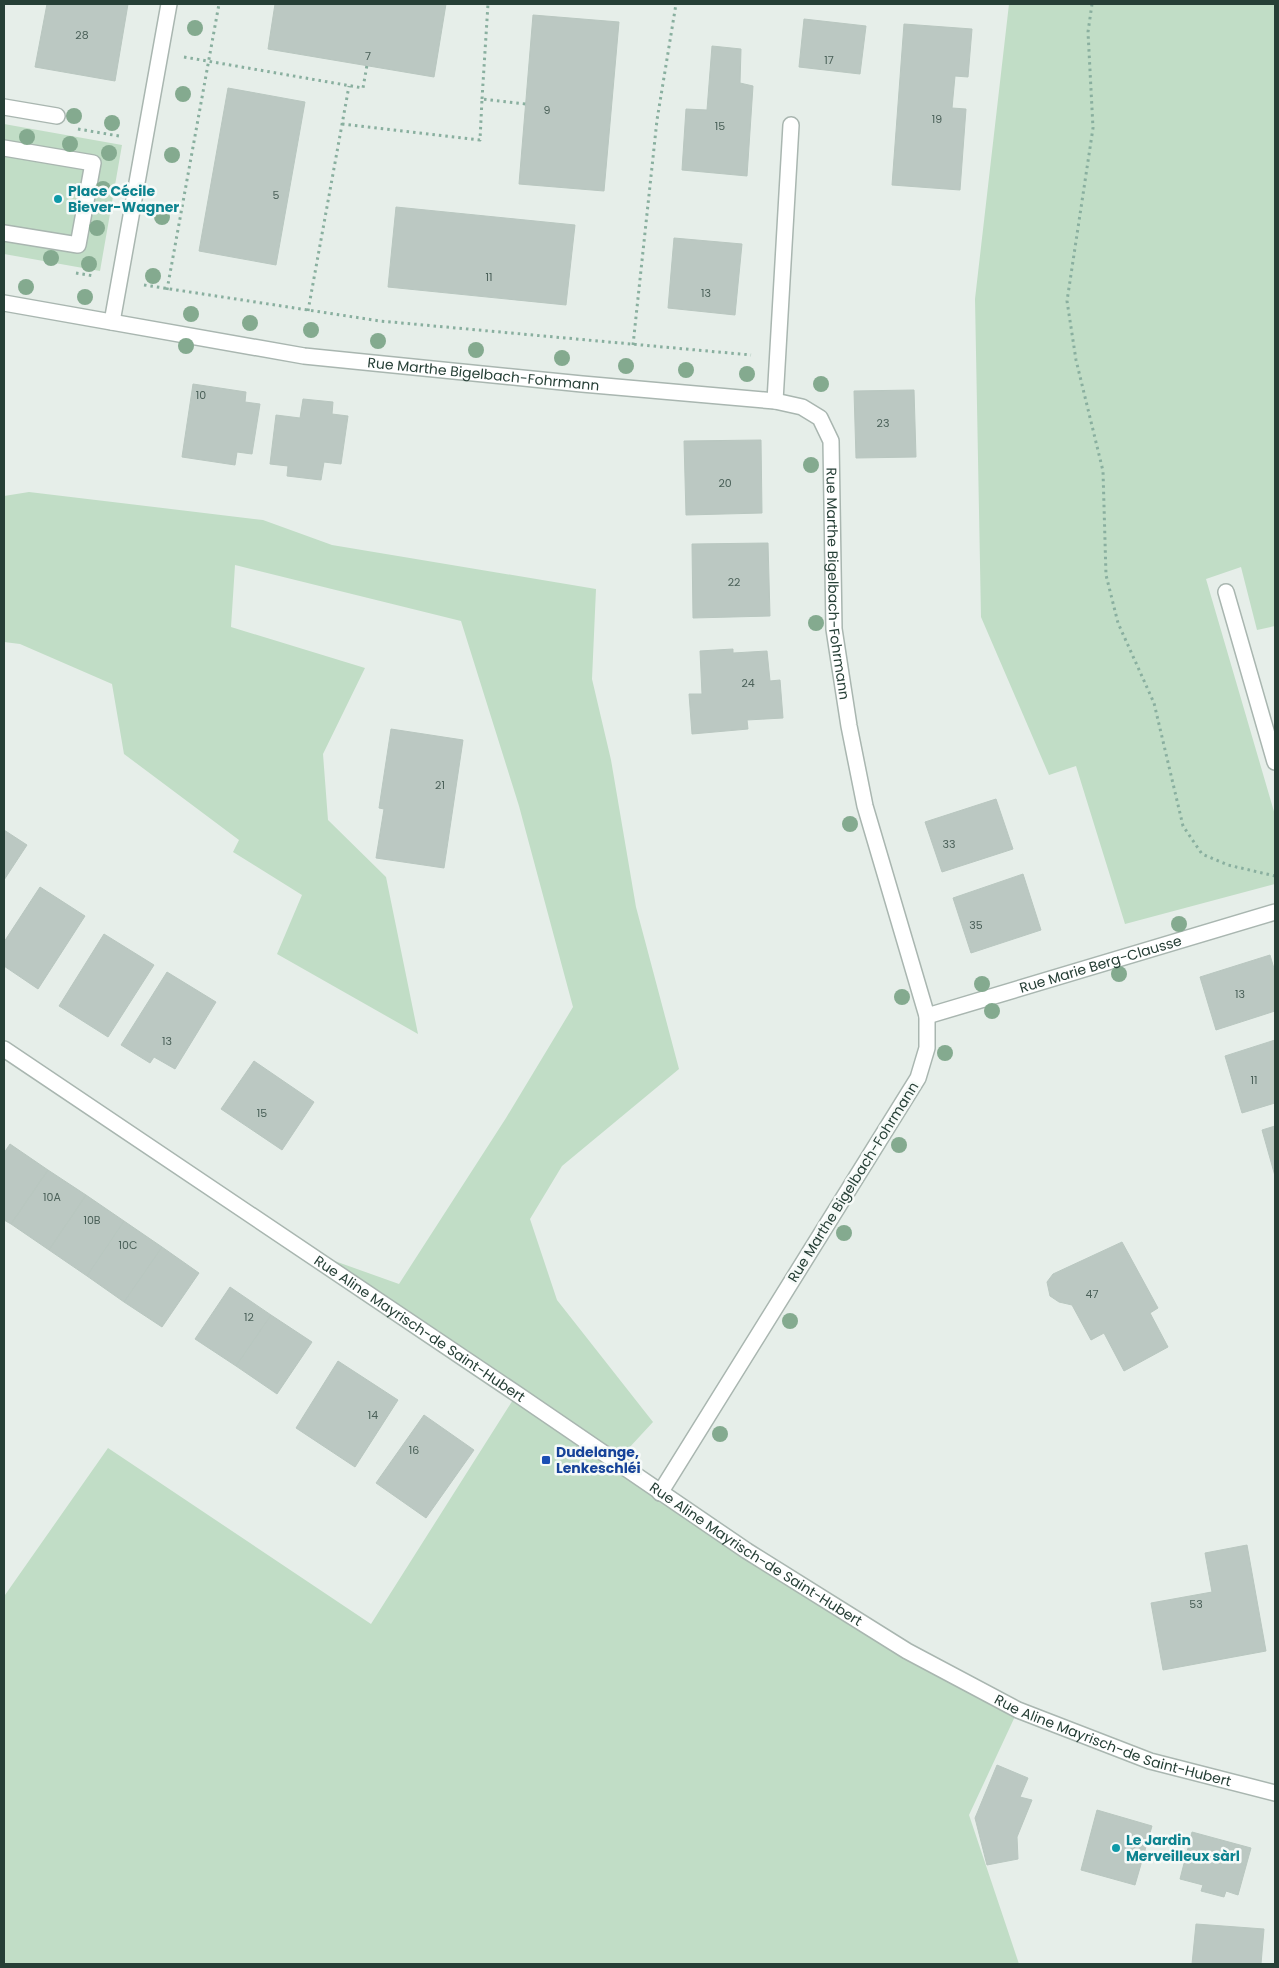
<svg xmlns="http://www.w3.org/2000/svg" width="1279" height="1968" font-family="Poppins,sans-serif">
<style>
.green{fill:#c1ddc6}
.building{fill:#bbc8c2;stroke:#b9c7c0}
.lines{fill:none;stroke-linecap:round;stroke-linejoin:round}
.minor-casing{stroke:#a9b6b0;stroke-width:18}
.path{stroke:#89af9f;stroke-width:3;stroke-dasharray:2.5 4;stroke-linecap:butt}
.minor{stroke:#fff;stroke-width:15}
.tree{fill:#84aa8f}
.culture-dot{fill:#0f9aa8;stroke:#f6faf8;stroke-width:2}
.transit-dot{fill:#1a4fb4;stroke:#f6faf8;stroke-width:2}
.labels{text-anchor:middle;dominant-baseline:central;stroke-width:5;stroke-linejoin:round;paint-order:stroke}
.number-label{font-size:11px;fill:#4b6159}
.culture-label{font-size:14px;font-weight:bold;fill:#0d838f;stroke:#f6faf8;text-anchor:start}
.street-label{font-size:14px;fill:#263f36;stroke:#f6faf8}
.transit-label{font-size:14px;font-weight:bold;fill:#164399;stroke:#f6faf8;text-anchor:start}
</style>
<rect width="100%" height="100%" fill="#e6eee9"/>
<path class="green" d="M1009 4H1275V626L1257 630 1241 567 1206 579 1275 815V884L1125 924 1076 766 1049 775 981 617 975 299Z
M4 124 122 145 100 271 4 254Z
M29 492 263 520 332 545 596 589 592 679 611 760 636 907 679 1069 562 1166 530 1219 557 1300 653 1422 616 1462 660 1493 1018 1710 969 1815 1019 1964H4V1594L5 1595 108 1448 371 1624 516 1395 301 1249 399 1284 506 1118 573 1007 519 806 461 621 235 565 231 627 365 668 323 754 328 820 386 877 418 1034 277 954 302 895 233 852 239 840 124 754 112 684 20 644 4 642V496Z"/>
<path class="building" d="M47 4H128L115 81 35 67Z
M275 4H446L434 77 268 49Z
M533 15 619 22 604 191 519 184Z
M804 19 866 26 860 74 799 67Z
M904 24 972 29 968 77 955 76 952 108 966 109 960 190 892 185Z
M712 46 741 49 740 83 753 86 747 176 682 170 686 109 707 110Z
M228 88 305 102 276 265 199 251Z
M396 207 575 225 566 305 388 287Z
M674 238 742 244 735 315 668 308Z
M193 384 246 392 245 402 260 404 252 454 237 452 235 465 182 457Z
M914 390 916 457 856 458 854 391Z
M303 399 333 402 332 414 348 416 341 464 324 462 321 480 287 476 288 466 270 464 276 415 300 418Z
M761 440 762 513 686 515 684 441Z
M768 543 770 616 693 618 692 544Z
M733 649V653L767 651 770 681 780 680 783 718 747 720 748 729 692 734 689 694H702L700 651Z
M391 729 463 740 444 868 376 858 384 809 379 808Z
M996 799 1013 849 942 872 925 822Z
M4 830 27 845 4 880Z
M1023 874 1041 930 971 953 953 898Z
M40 887 85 916 38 989 4 966V942Z
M104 934 154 965 108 1037 59 1006Z
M1270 955 1275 972V1011L1216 1030 1200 977Z
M167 972 216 1002 175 1069 154 1057 150 1063 121 1045Z
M1275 1040V1103L1242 1113 1225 1056Z
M254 1061 314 1102 282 1150 221 1109Z
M1275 1126V1176L1262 1130Z
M10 1144 48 1170 11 1224 4 1220V1153Z
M48 1170 86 1195 49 1250 11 1224Z
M86 1195 124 1221 87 1276 49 1250Z
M124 1221 162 1247 124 1302 87 1276Z
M1122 1242 1158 1308 1150 1313 1168 1347 1124 1371 1104 1333 1091 1340 1072 1305 1059 1302 1050 1296 1047 1282 1053 1274Z
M162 1247 199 1273 162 1327 124 1302Z
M230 1287 271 1315 236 1366 195 1339Z
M271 1315 312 1342 277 1394 236 1366Z
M338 1361 398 1400 355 1467 296 1428Z
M424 1415 474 1450 426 1518 376 1483Z
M1247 1545 1266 1651 1163 1670 1151 1603 1212 1592 1205 1553Z
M997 1765 1028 1778 1020 1797 1032 1800 1017 1837 1018 1859 987 1865 975 1818Z
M1097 1810 1152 1826 1135 1885 1081 1870Z
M1192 1832 1251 1848 1238 1895 1226 1891 1224 1897 1201 1891 1203 1885 1180 1879Z
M1196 1924 1264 1929 1261 1964H1192Z"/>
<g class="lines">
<defs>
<g id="minor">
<path d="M4 107 57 116"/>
<path d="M4 148 93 163 78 245 4 233"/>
<path id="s1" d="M4 303 304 356 582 384 775 401 802 407 820 418 831 441 834 629 849 726 865 806 927 1016V1048L918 1078 660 1493"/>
<path d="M112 322 169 4"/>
<path d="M775 401 791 125"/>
<path d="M1226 592 1275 762"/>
<path id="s2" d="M927 1016 1275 912"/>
<path id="s3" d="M4 1049 517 1394 747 1551 907 1651 1018 1710 1150 1761 1275 1793"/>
</g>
</defs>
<use href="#minor" class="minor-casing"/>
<path class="path" d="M1092 4 1088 32 1093 128 1067 301 1076 360 1103 471 1106 575 1118 623 1154 703 1183 826 1202 854 1228 865 1275 876
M184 57 363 88 367 65
M482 99 488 4
M342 124 480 140 482 99 526 104
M78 129 119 136
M76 273 94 276
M144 285 380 321 751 355
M167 290 219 4
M308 311 349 86
M633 345 657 120 676 4"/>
<use href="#minor" class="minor"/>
</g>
<g class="tree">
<circle cx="195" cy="28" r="8"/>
<circle cx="183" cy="94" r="8"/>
<circle cx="74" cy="116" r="8"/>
<circle cx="112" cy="123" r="8"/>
<circle cx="27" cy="137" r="8"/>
<circle cx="70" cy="144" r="8"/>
<circle cx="109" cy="153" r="8"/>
<circle cx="172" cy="155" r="8"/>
<circle cx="103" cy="189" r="8"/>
<circle cx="162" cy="217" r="8"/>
<circle cx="97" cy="228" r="8"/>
<circle cx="51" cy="258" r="8"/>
<circle cx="89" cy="264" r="8"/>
<circle cx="153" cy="276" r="8"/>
<circle cx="26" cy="287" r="8"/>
<circle cx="85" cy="297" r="8"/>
<circle cx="191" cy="314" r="8"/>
<circle cx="250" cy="323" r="8"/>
<circle cx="311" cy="330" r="8"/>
<circle cx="378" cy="341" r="8"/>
<circle cx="186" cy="346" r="8"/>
<circle cx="476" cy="350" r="8"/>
<circle cx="562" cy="358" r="8"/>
<circle cx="626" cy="366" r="8"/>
<circle cx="686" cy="370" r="8"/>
<circle cx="747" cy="374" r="8"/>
<circle cx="821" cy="384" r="8"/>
<circle cx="811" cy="465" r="8"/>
<circle cx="816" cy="623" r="8"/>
<circle cx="850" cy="824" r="8"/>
<circle cx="1179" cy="924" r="8"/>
<circle cx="1119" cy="974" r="8"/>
<circle cx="982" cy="984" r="8"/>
<circle cx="902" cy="997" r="8"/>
<circle cx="992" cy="1011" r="8"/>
<circle cx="945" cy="1053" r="8"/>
<circle cx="899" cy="1145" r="8"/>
<circle cx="844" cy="1233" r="8"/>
<circle cx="790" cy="1321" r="8"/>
<circle cx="720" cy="1434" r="8"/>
</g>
<g class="culture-dot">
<circle cx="58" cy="199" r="5"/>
<circle cx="1116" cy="1848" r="5"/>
</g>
<rect class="transit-dot" x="541" y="1455" width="10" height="10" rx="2.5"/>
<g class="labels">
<g class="number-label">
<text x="82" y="35">28</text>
<text x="368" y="56">7</text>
<text x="829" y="60">17</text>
<text x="547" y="110">9</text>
<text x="937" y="119">19</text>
<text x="720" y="126">15</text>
<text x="276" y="195">5</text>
<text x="489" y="277">11</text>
<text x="706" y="293">13</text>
<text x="201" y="395">10</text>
<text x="883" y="423">23</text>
<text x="725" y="483">20</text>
<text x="734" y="582">22</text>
<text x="748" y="683">24</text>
<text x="440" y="785">21</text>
<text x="949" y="844">33</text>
<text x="976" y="925">35</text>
<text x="1240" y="994">13</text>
<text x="167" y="1041">13</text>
<text x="1254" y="1080">11</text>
<text x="262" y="1113">15</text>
<text x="52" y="1197">10A</text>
<text x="92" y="1220">10B</text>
<text x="128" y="1245">10C</text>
<text x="1092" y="1294">47</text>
<text x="249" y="1317">12</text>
<text x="373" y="1415">14</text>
<text x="414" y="1450">16</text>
<text x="1196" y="1604">53</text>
</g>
<g class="culture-label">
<text x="68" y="191">Place Cécile<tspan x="68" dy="16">Biever-Wagner</tspan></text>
<text x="1126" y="1840">Le Jardin<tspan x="1126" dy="16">Merveilleux sàrl</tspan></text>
</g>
<g class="street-label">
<text stroke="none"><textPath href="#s1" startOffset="485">Rue Marthe Bigelbach-Fohrmann</textPath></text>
<text stroke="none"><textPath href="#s1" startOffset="995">Rue Marthe Bigelbach-Fohrmann</textPath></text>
<text stroke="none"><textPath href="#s2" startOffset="181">Rue Marie Berg-Clausse</textPath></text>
<text transform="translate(853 1182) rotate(-58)">Rue Marthe Bigelbach-Fohrmann</text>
<text stroke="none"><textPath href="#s3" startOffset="501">Rue Aline Mayrisch-de Saint-Hubert</textPath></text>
<text stroke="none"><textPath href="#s3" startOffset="906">Rue Aline Mayrisch-de Saint-Hubert</textPath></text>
<text stroke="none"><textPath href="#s3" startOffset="1311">Rue Aline Mayrisch-de Saint-Hubert</textPath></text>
</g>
<g class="transit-label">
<text x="556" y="1452">Dudelange,<tspan x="556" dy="16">Lenkeschléi</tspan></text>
</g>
</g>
<rect width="1279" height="1968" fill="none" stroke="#263f36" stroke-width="10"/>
</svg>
